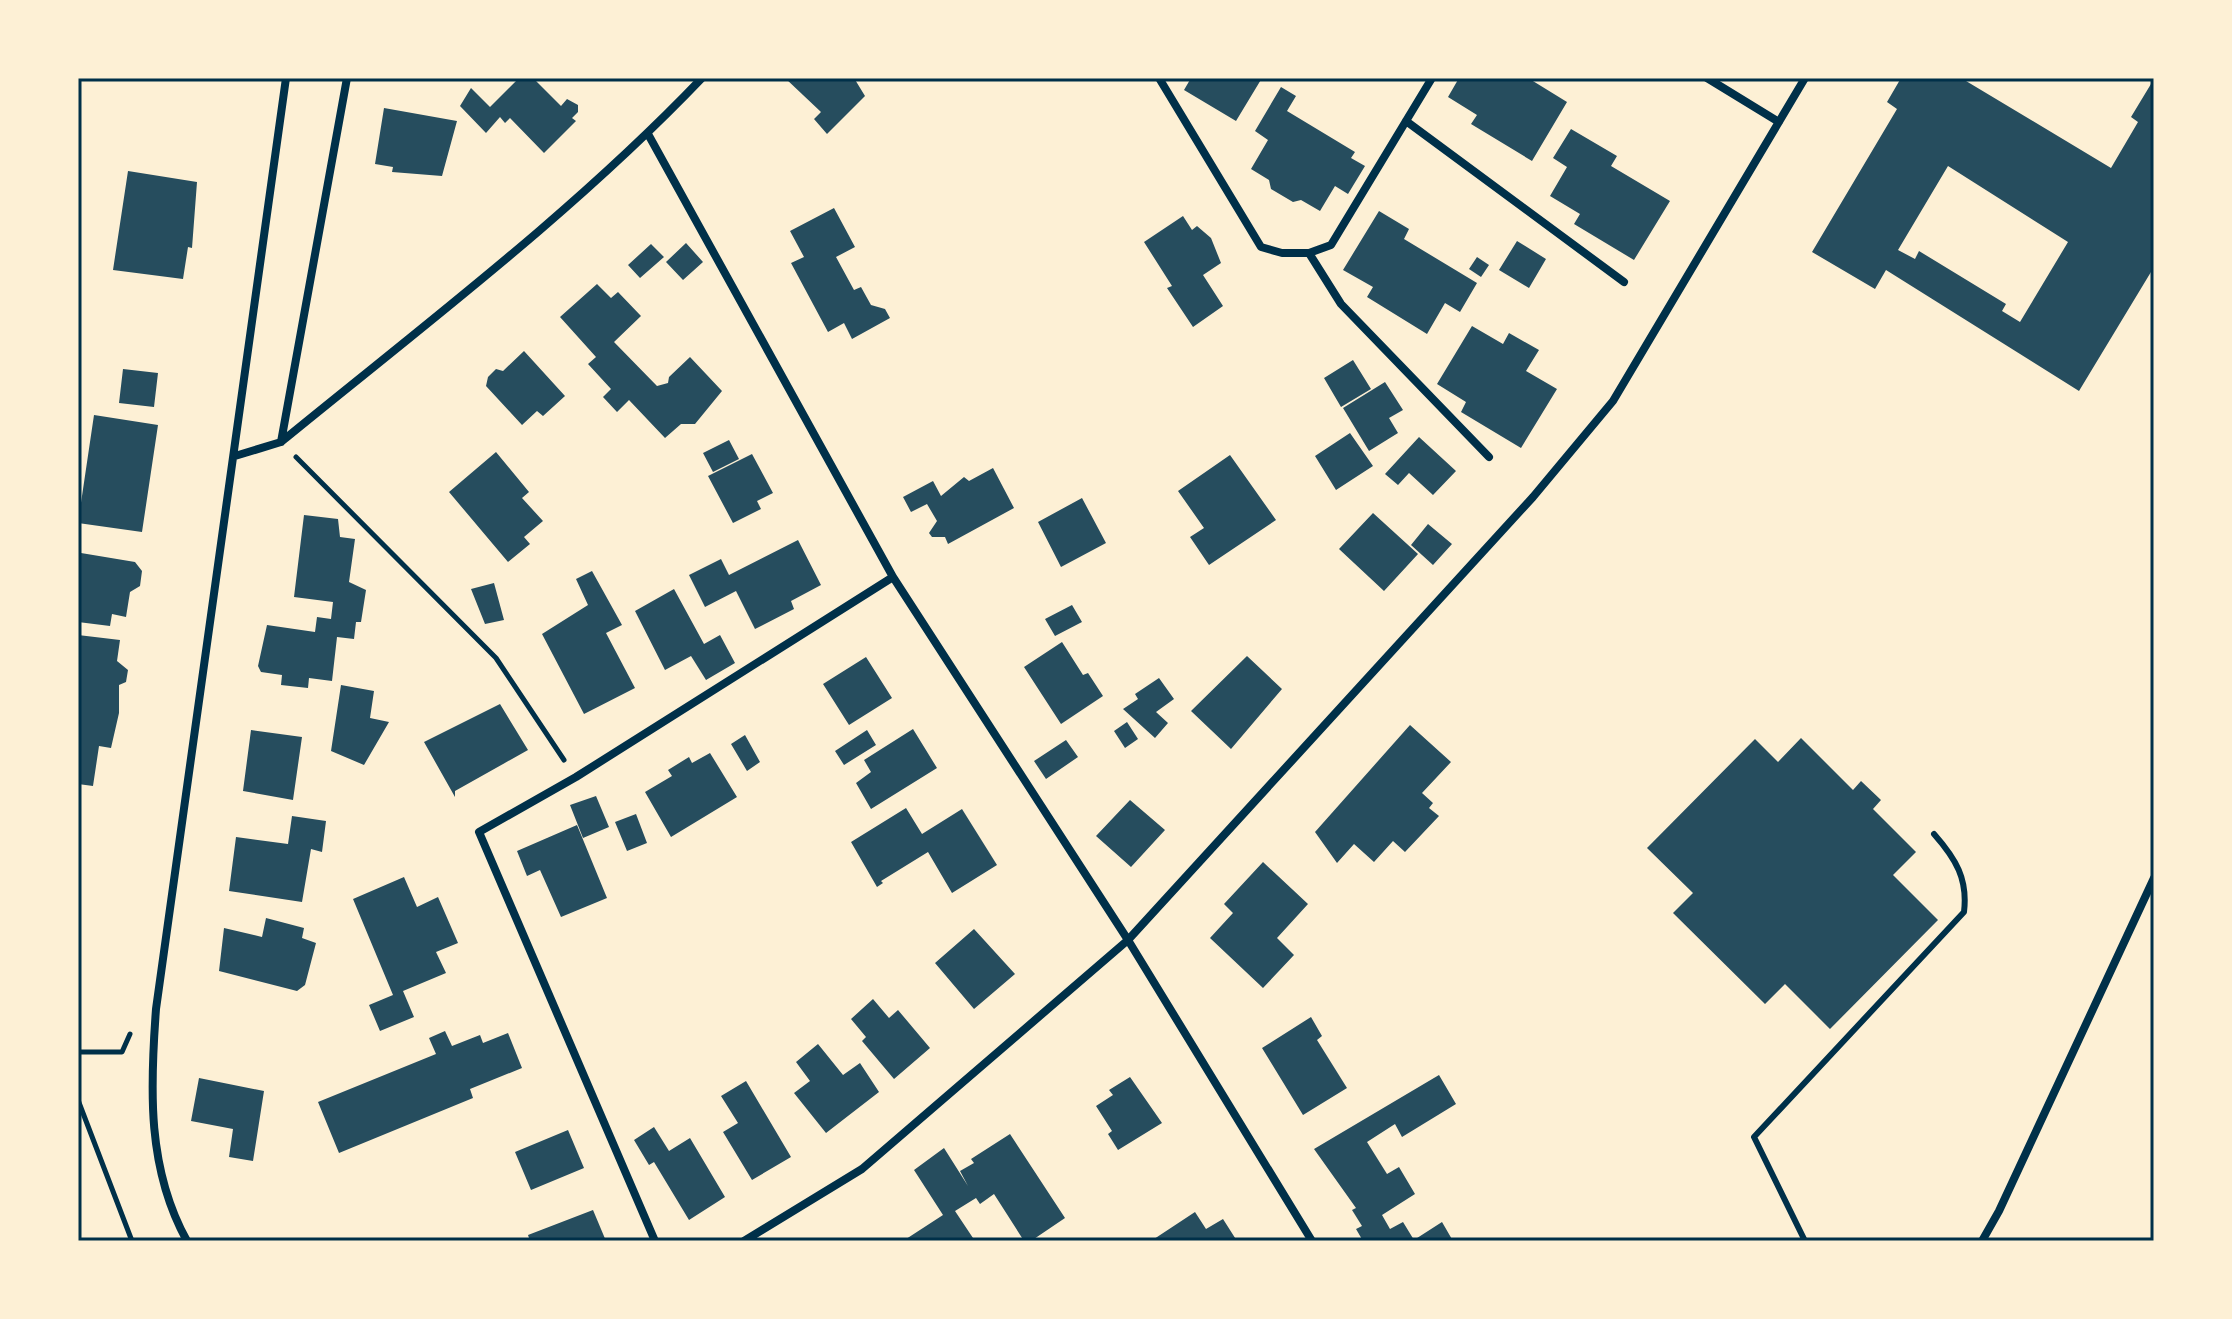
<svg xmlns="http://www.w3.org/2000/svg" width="2232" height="1319" font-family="'Source Sans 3',sans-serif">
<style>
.building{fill:#264d5e;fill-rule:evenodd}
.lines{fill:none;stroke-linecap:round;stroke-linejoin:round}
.path{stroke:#003049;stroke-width:5}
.service{stroke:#003049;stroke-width:6}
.minor{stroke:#003049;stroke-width:8}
.neatline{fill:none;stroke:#003049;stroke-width:3}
</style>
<rect width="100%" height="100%" fill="#fdf0d5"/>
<path class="building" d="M519 78H533L561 106 567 99 578 105V112L572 118 576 121 544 153 510 118 505 123 500 117 486 133 460 106 471 88 490 107Z
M785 78H854L865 96 827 134 814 119 821 112Z
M1191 78H1262L1236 121 1184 90Z
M1459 78H1528L1567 102 1532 161 1471 124 1477 115 1448 97Z
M1901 78H1961L2111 168 2138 122 2131 117 2154 79V267L2079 391 1886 270 1875 289 1812 252 1897 109 1887 102ZM1948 166 2068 242 2020 322 2002 311 2006 304 1919 251 1915 259 1898 250Z
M1281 87 1296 96 1287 111 1355 152 1351 158 1365 166 1348 194 1335 186 1320 211 1301 200 1293 202 1271 189 1269 180 1251 169 1268 140 1255 131Z
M384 108 457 121 442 176 392 172 393 167 375 164Z
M1571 129 1617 156 1611 166 1670 201 1634 260 1574 224 1580 214 1550 196 1567 167 1553 158Z
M128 171 197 182 192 248 188 247 183 279 113 270Z
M834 208 855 247 836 257 854 290 861 287 871 305 885 309 890 318 852 339 844 323 828 332 791 263 804 257 790 231Z
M1379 211 1409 229 1404 239 1477 283 1460 312 1445 303 1427 334 1367 297 1373 287 1343 270Z
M1183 216 1192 230 1197 226 1211 238 1221 263 1203 275 1223 306 1193 327 1167 288 1172 286 1144 242Z
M1517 241 1546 259 1529 288 1499 270Z
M686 243 703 262 683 280 666 262Z
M651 244 664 257 640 278 628 265Z
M1477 257 1489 265 1481 277 1469 269Z
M597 284 611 298 618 292 641 316 614 342 657 386 668 383 669 377 690 357 722 391 695 424H681L665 438 629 400 617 412 603 397 611 389 588 364 596 357 560 317Z
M1472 326 1503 344 1509 333 1539 350 1526 371 1557 389 1521 448 1461 412 1466 402 1437 384Z
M524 351 565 396 543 416 537 411 522 425 486 386 488 377 496 369 503 371Z
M1353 360 1371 389 1341 407 1324 378Z
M123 369 158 373 154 407 119 403Z
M1385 382 1403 410 1389 418 1398 433 1369 451 1343 408Z
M94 415 158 425 142 532 78 523Z
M1350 433 1373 466 1336 490 1315 456Z
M1419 437 1456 471 1433 495 1409 473 1398 485 1385 474Z
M729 440 739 459 713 472 703 453Z
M496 452 529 492 522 498 543 521 524 537 530 544 508 562 449 492Z
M752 454 773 493 757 501 761 509 733 523 708 476Z
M1230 455 1276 520 1209 565 1190 537 1204 528 1178 491Z
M993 468 1014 508 948 544 945 537H932L929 533 937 521 927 504 911 512 903 497 933 481 941 496 964 477 969 481Z
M1082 498 1106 543 1061 567 1038 522Z
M1373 513 1418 554 1384 591 1339 549Z
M304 515 338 519 340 537 355 539 349 582 366 590 361 622H356L354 639 337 637 332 681 309 678 308 688 281 685 282 675 261 672 258 666 267 625 315 632 317 617 331 619 333 602 294 597Z
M1428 524 1452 544 1433 565 1411 545Z
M798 540 821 585 791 601 794 609 755 629 736 591 705 607 689 575 721 559 729 575Z
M81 553 135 562 142 571 140 586 130 592 126 617 112 614 110 626 78 622Z
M592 571 622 625 606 633 635 688 584 714 542 634 588 605 576 579Z
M494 583 504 620 485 624 471 589Z
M674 589 704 644 720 635 735 663 706 680 691 656 665 670 635 611Z
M1072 605 1082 622 1055 636 1045 619Z
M78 635 120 640 117 661 128 670 126 682 119 685V713L111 748 99 746 93 786 78 784Z
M1062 642 1083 675 1088 673 1103 696 1061 724 1024 667Z
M1247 656 1282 689 1231 749 1191 711Z
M866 657 892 698 849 725 823 684Z
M1159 678 1174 699 1156 712 1168 723 1155 738 1123 709 1138 699 1135 694Z
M341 685 374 691 370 718 389 722 364 765 331 751Z
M500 704 528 750 455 791V797L424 742Z
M1127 722 1138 739 1125 748 1114 731Z
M1410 725 1451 762 1422 793 1433 803 1429 808 1439 816 1405 852 1393 841 1374 862 1354 844 1337 863 1315 832Z
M913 729 937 768 871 809 856 783 871 772 864 760Z
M251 730 302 737 293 800 243 791Z
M867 730 876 745 844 765 835 751Z
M745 735 760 762 747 771 731 744Z
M1801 738 1853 790 1861 781 1881 800 1873 809 1916 852 1893 875 1938 920 1830 1029 1785 984 1765 1004 1673 913 1693 893 1647 848 1755 739 1778 762Z
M1066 740 1078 757 1046 779 1034 761Z
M710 753 737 797 671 837 645 792 672 776 668 770 689 757 692 763Z
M596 796 609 827 583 838 570 805Z
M1130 800 1165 830 1131 867 1096 836Z
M906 808 922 834 962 809 997 865 952 893 928 852 881 881 883 883 877 887 851 842Z
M636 814 647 843 627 851 615 822Z
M292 816 326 821 322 852 311 849 302 902 229 891 236 837 288 844Z
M577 825 607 898 561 917 540 870 527 876 517 851Z
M1263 862 1308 904 1277 938 1294 955 1263 988 1210 938 1233 913 1224 904Z
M404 877 417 907 438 897 458 943 436 952 446 973 403 991 414 1017 380 1031 369 1005 393 995 353 899Z
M266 918 304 928 302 938 316 943 305 985 297 991 219 971 224 928 262 937Z
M974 929 1015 974 974 1009 935 963Z
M873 999 889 1018 898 1010 930 1048 894 1079 862 1041 866 1037 851 1019Z
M1311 1017 1322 1036 1317 1040 1347 1088 1303 1115 1262 1048Z
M445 1031 452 1046 480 1035 483 1043 508 1033 522 1068 470 1089 473 1098 339 1153 318 1102 436 1054 429 1038Z
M818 1044 843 1075 860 1063 879 1092 826 1133 794 1093 810 1081 796 1062Z
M1439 1075 1456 1104 1402 1137 1395 1124 1367 1142 1387 1174 1399 1167 1415 1194 1382 1215 1390 1229 1403 1222 1414 1240 1442 1222 1453 1241H1363L1356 1229 1362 1226 1352 1210 1356 1208 1314 1149Z
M1130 1077 1162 1123 1118 1150 1108 1134 1112 1131 1096 1106 1113 1095 1109 1090Z
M199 1078 264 1091 253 1161 229 1157 233 1129 191 1121Z
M746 1081 791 1157 752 1180 723 1132 738 1123 721 1096Z
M654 1127 669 1151 690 1138 725 1197 689 1220 654 1162 649 1165 634 1140Z
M568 1130 584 1168 531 1190 515 1152Z
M1010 1134 1065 1218 1031 1241H1024L994 1194 980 1204 976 1198 955 1211 975 1241H903L943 1215 914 1170 944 1148 968 1186 960 1171 974 1163 971 1159Z
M593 1210 606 1241H530L528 1235Z
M1195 1212 1206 1229 1223 1219 1237 1241H1151Z"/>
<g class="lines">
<path class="path" d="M296 457 496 658 564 760
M78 1052H122L130 1034
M78 1100 132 1241"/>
<path class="service" d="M1805 1241 1754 1137 1964 912C1968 879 1956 859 1934 834"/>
<path class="minor" d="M1159 78 1261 247 1282 253H1309L1341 304 1489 457
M1707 78 1779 122
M1406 121 1624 282
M648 134 893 577 1128 940 1312 1241
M1309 253 1331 245 1432 78
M281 442 347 78
M235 456 281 442C424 325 574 212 702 78
M187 1241C147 1169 150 1089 156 1009L286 78
M655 1241 479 832 576 777 893 577
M744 1241 862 1169 1128 940 1533 497 1613 401 1805 78
M1982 1241 1999 1211 2154 878"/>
</g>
<rect width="2232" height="1319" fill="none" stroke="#fdf0d5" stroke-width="160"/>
<rect x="80" y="80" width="2072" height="1159" class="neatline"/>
</svg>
